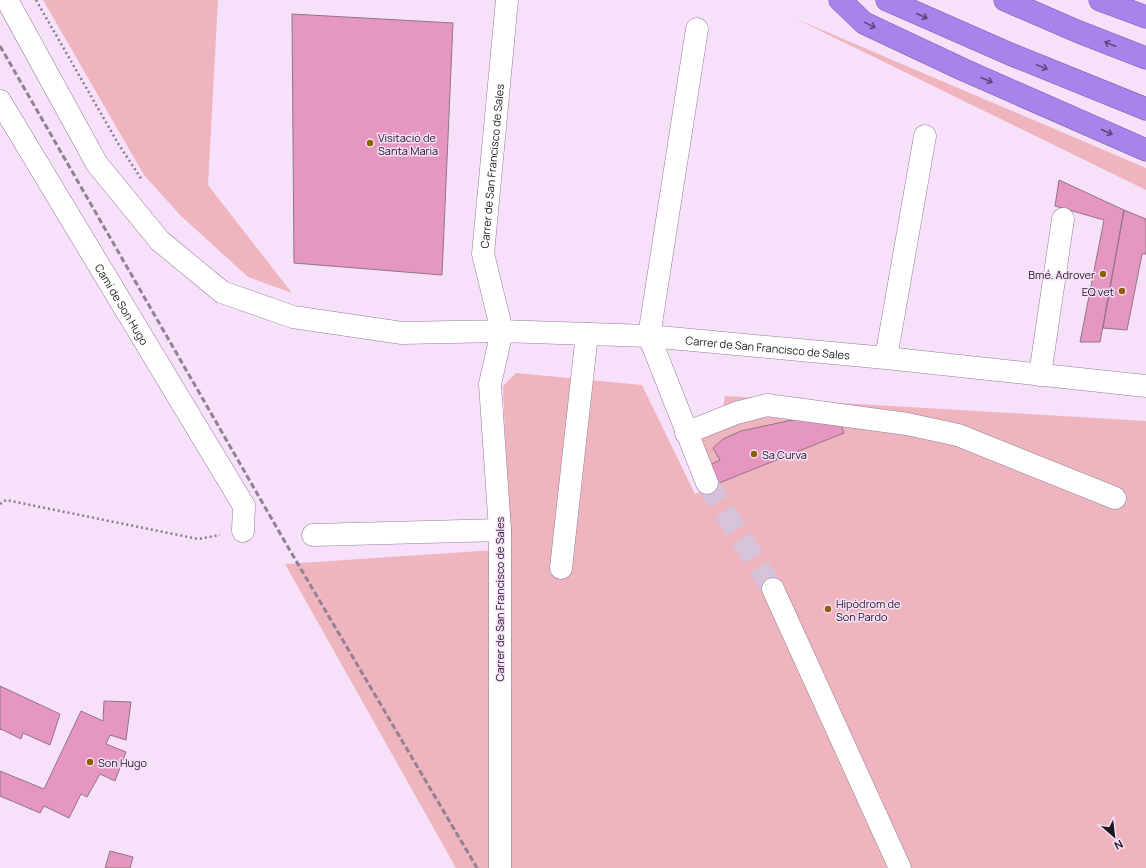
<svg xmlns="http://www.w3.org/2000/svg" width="1146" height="868" font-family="Manrope,sans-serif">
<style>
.green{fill:#efb5be}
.building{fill:#e597c2;stroke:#917483}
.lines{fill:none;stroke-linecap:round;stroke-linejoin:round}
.minor-tunnel{stroke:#d6c3d9;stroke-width:22;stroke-dasharray:22 11;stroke-linecap:butt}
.minor-casing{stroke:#917d93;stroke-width:23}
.highway-casing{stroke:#785da4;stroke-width:23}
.path{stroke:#897a8b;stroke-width:2.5;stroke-dasharray:2 3;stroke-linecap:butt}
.minor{stroke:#fff;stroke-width:22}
.highway{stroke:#a883eb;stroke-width:22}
.rail{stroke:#918193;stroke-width:3;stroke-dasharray:6 3;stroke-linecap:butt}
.oneway{stroke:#5c477b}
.poi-dot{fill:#8a6000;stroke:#f7e1fa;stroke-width:1.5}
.labels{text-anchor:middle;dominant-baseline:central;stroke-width:3;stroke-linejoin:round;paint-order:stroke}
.poi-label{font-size:11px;fill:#1e161f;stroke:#f7e1fa;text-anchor:start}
.street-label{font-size:11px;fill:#1e161f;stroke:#f7e1fa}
</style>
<rect width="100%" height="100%" fill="#f7e1fa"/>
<path class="green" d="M43 0H218L208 185 292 293 248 277 180 215 144 175Z
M794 18 1146 168V190Z
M516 373 642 385 695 494 719 483 710 465 701 438 722 414 725 396 1146 421V868H456L285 564 510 549 503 386Z"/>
<path class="building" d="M292 14 453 23 442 275 294 263Z
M1059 180 1124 210 1100 342H1080L1104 220 1055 206Z
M1124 210 1146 219V254H1142L1127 330 1103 328Z
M838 417 844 433 719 483 710 465 720 460 713 448 723 439 741 431 802 418Z
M0 686 60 714 50 745 23 733 21 739 1 729 0 730Z
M104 701 131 702 126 740 110 735 106 744 126 752 115 781 100 774 87 797 81 794 69 818 44 806 40 813 0 796V771L44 789 81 711 103 721Z
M110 851 133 857 130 868H105Z"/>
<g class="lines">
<path class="minor-tunnel" d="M707 483 773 589"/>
<defs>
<g id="minor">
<path id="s1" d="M7 0 97 164 160 241 222 292 293 317 402 333 502 331 483 254 507 0"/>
<path d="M697 29 649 336 707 483"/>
<path id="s2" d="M0 101 244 506 243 531"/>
<path d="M886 358 925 136"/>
<path d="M1040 375 1063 219"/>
<path d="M686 433 736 413 767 405 907 424 958 435 1115 498"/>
<path d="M313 535 500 530"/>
<path d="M561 568 587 334"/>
<path d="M773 589 900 868"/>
<path id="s3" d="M500 868V530L490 384 502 331 649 336 886 358 1146 386"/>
</g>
<path id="highway" d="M840 0 864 23 964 70 1146 150
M887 0 1010 54 1146 109
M1005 0 1079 32 1146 58
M1100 0 1146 17"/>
</defs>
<use href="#minor" class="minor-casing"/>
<use href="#highway" class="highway-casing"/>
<path class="path" d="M36 0 119 145 142 180
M0 504 6 500 198 539 220 535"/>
<use href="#minor" class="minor"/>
<use href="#highway" class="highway"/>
<path class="rail" d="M0 46 285 542 477 868"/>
</g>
<defs><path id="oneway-shaft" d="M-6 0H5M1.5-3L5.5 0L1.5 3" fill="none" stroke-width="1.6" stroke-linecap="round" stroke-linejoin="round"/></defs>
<g class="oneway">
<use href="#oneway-shaft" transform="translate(922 16) rotate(24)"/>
<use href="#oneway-shaft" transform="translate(870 25) rotate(26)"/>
<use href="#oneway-shaft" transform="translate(1110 44) rotate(-158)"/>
<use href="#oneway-shaft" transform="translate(1042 67) rotate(22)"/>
<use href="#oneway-shaft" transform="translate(987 80) rotate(23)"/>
<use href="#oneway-shaft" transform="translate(1107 132) rotate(24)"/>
</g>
<g class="poi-dot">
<circle cx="370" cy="143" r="4"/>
<circle cx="1103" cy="274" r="4"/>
<circle cx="1122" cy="291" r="4"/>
<circle cx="754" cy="454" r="4"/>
<circle cx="828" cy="609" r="4"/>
<circle cx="90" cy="762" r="4"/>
</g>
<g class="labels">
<g class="poi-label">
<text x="378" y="137">Visitació de<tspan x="378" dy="13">Santa Maria</tspan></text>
<text x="1095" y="274" text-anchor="end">Bmé. Adrover</text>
<text x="1114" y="291" text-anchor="end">EQ vet</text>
<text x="762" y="454">Sa Curva</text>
<text x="836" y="603">Hipòdrom de<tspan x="836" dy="13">Son Pardo</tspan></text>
<text x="98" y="762">Son Hugo</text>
</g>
<g class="street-label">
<text stroke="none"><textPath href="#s1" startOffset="820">Carrer de San Francisco de Sales</textPath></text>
<text stroke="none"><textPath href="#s2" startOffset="237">Camí de Son Hugo</textPath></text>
<text stroke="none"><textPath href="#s3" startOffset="805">Carrer de San Francisco de Sales</textPath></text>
<text transform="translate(499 599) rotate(-90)">Carrer de San Francisco de Sales</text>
</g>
</g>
<g transform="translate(1114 836) rotate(152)" stroke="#f7e1fa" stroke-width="3" paint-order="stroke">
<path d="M0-3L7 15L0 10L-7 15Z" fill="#1e161f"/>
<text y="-6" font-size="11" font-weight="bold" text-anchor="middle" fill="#1e161f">N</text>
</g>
</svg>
